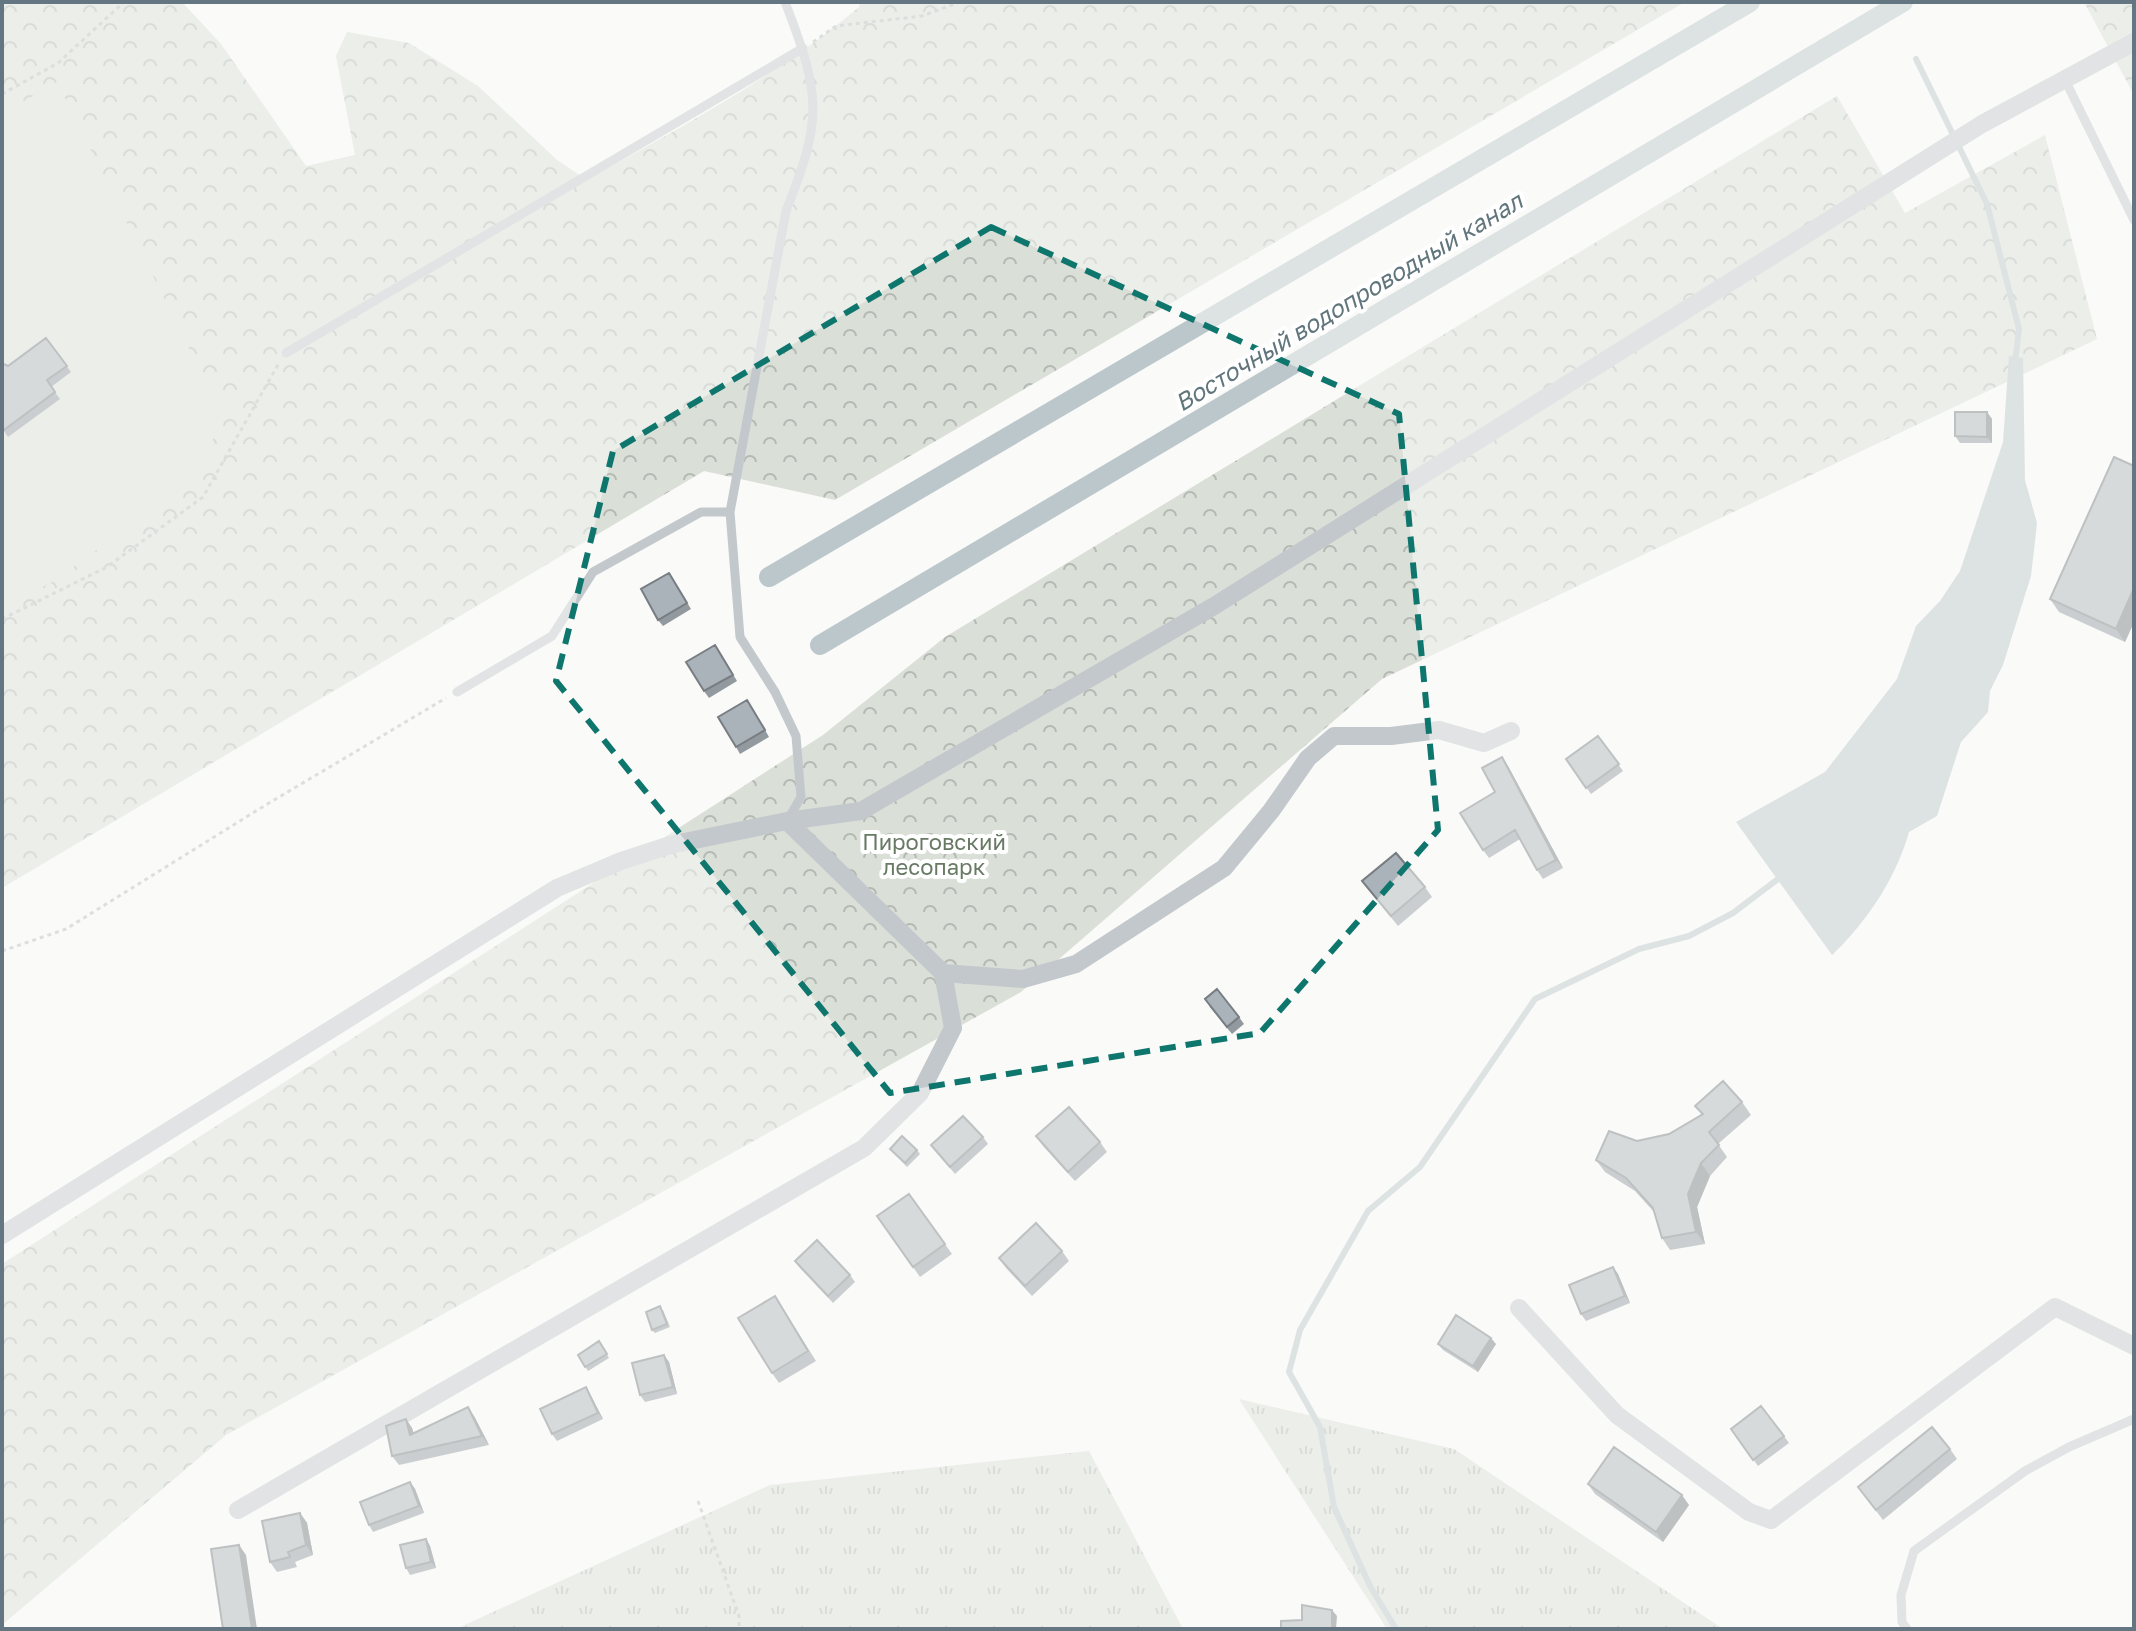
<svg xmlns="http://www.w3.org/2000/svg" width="2136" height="1631" font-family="'Golos Text',sans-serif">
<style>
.grass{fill:url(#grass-tufts)}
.forest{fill:url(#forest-crowns)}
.garden{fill:#dadfd7}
.water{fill:#bbc7cb}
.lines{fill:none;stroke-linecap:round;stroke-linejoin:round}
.stream{stroke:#bbc7cb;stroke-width:6}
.canal{stroke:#bbc7cb;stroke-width:20}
.path{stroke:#bbbfc2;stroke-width:3;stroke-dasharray:4 4;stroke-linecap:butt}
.service{stroke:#c3c8cc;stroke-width:9}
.minor{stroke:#c3c8cc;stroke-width:18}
.wall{fill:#929a9f}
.shaded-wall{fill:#777d82}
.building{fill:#aab3b9;stroke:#777d82;stroke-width:2}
.marked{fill:none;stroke:#0f766e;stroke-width:6;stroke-dasharray:16 10;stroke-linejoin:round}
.labels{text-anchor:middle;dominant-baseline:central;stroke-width:8;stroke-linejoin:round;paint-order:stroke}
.park-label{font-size:22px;fill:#687a64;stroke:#fff}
.water-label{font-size:24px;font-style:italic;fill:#60757c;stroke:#fff}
</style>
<defs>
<pattern id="grass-tufts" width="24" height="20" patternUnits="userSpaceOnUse" patternTransform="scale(2)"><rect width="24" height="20" fill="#dadfd7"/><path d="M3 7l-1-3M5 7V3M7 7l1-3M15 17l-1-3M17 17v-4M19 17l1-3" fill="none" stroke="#b4b9b4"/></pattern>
<pattern id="forest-crowns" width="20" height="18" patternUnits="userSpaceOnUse" patternTransform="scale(2)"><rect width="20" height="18" fill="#dadfd7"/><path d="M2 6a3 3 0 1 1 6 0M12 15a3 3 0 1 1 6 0" fill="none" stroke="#b4b9b4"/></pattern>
</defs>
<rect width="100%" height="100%" fill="#fafaf8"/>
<path class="grass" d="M1239 1399 1454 1449 1723 1629H1387Z
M1089 1451 1183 1629H456L770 1485Z"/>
<path class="forest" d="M2 2H182L221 44 306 166 355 155 336 56 347 32 409 43 478 86 557 160 587 180C681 127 776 77 859 7L860 2H1685L835 500 704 471 2 888Z
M2084 2H2134V95Z
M1837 96 1905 213 2045 135 2097 339 1382 679 1021 992 226 1435 2 1625V1264L823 735 945 637Z"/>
<path class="garden" d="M57 82 224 419 191 481 54 581 2 608V114Z"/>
<path class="water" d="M2009 356 2023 358 2025 480 2037 523 2031 576 2003 665 1990 691 1988 712 1961 742 1937 816 1909 832C1896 878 1867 922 1832 955L1736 822 1825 772 1897 679 1916 626 1940 601 1960 571 2003 442Z"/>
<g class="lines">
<path class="stream" d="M1916 59 1987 204 2019 329 2015 362
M1396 1629 1370 1586 1334 1507 1320 1427 1289 1372 1300 1330 1368 1211 1420 1167 1535 999 1639 949 1689 936 1733 913 1782 876"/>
<path class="canal" d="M769 577 1750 2
M820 645 1903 2"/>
<path class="path" d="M813 42 836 26 922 16 960 2
M2 94 58 63 124 2
M2 619 107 567 203 497 279 363
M2 951 66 929 264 806 446 698
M698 1501 739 1616V1629"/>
<path class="service" d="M785 2C821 95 823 118 786 211L730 512 740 637 775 692 796 736 801 797 787 821
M2066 82 2134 220
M286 353 803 48
M457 692 552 636 593 572 701 512H730
M1907 1629 1902 1622 1901 1595 1914 1551 2025 1471 2069 1447 2134 1419"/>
<path class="minor" d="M943 973 1023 979 1076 964 1224 868 1271 811 1308 758 1334 736H1391L1439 730 1484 743 1511 731
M2 1235 557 888 621 861 670 845 787 821 861 811 1214 606 1982 124 2134 42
M1519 1308 1617 1415 1749 1512 1771 1520 2055 1307 2134 1346
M238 1510 864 1148 920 1093 953 1028 943 973 787 821"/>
</g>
<path class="wall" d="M46 338 71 372 51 387 60 399 8 437 2 428 8 366Z
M1987 412 1992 419V443H1960L1955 436Z
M2134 466V622L2125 642 2059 612 2050 599Z
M669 573 691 609 663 626 658 620Z
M715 645 737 681 709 698 704 691Z
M752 707 769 737 740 754 736 747Z
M1598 736 1623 771 1591 794 1566 759Z
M1508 766 1563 868 1543 879 1537 870 1520 839 1489 858 1483 850 1495 792Z
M1362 881 1425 887 1432 897 1398 926Z
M1209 1006 1239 1017 1244 1024 1232 1034Z
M1742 1102 1751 1115 1718 1144 1727 1157 1710 1176 1697 1207 1705 1244 1670 1250 1662 1238 1654 1212 1635 1191 1605 1172 1596 1160 1637 1141 1669 1134 1702 1115 1695 1106Z
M1036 1136 1100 1142 1107 1152 1075 1181 1043 1146Z
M983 1137 988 1144 955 1174 931 1145Z
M890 1149 917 1150 920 1154 907 1167Z
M909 1194 952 1254 920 1277 877 1216Z
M1062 1251 1069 1261 1032 1296 1006 1268 999 1258Z
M795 1261 850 1275 855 1282 833 1303 799 1267Z
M1613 1267 1618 1274 1630 1303 1586 1321 1581 1314Z
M775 1296 816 1361 779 1383 772 1373Z
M663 1310 670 1327 655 1333 652 1330Z
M599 1341 609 1358 588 1371 578 1355Z
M1438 1344H1496L1478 1372 1443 1350Z
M664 1355 669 1362 677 1394 645 1402 640 1395Z
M590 1394 603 1419 557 1441 552 1434Z
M474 1416 489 1445 399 1465 392 1456 406 1419 412 1428 414 1434Z
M1731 1429 1784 1436 1789 1443 1758 1466Z
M1950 1449 1957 1459 1883 1520 1858 1487Z
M410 1482 415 1489 424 1513 373 1532 369 1525Z
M1588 1484 1689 1505 1663 1542 1595 1494Z
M300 1513 307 1523 313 1555 295 1562 297 1567 277 1572 270 1562Z
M426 1539 430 1546 436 1568 410 1575 406 1568Z"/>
<path class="shaded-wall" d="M1987 412 1992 419V443L1987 437Z
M2134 588V622L2125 642 2116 629Z
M1502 757 1508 766 1563 868 1556 860Z
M1701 1163 1710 1176 1697 1207 1705 1244 1696 1232 1688 1194Z
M1613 1267 1618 1274 1630 1303 1625 1296Z
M1491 1338 1496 1344 1478 1372 1473 1366Z
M664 1355 669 1362 677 1394 673 1387Z
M586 1387 590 1394 603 1419 598 1413Z
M468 1407 474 1416 489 1445 482 1436Z
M406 1419 412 1428 416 1444 410 1435Z
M410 1482 415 1489 424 1513 419 1506Z
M1682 1495 1689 1505 1663 1542 1656 1532Z
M300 1513 307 1523 313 1555 306 1545Z
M426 1539 430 1546 436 1568 431 1562Z
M239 1545 246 1555 257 1629H252Z
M1332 1610 1337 1616 1336 1629H1332Z"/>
<path class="building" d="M46 338 67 366 47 380 55 392 4 430 2 428V365L4 364 8 366Z
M1955 412H1987V437L1955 436Z
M2114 457 2134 466V588L2116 629 2050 599Z
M669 573 687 603 658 620 641 589Z
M715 645 733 675 704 691 686 662Z
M747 700 765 730 736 747 718 717Z
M1598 736 1619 764 1586 788 1566 759Z
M1502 757 1556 860 1537 870 1515 830 1483 850 1460 813 1495 792 1482 768Z
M1396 853 1425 887 1391 916 1362 881Z
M1217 989 1239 1017 1227 1027 1205 999Z
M1723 1081 1742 1102 1709 1132 1719 1145 1701 1163 1688 1194 1696 1232 1662 1238 1653 1208 1626 1178 1596 1160 1609 1131 1637 1141 1669 1134 1703 1114 1695 1106Z
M1069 1107 1100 1142 1068 1172 1036 1136Z
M963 1116 983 1137 950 1167 931 1145Z
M902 1136 917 1150 905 1163 890 1149Z
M909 1194 945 1244 913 1267 877 1216Z
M1036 1223 1062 1251 1025 1286 999 1258Z
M817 1240 850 1275 828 1296 795 1261Z
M1613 1267 1625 1296 1581 1314 1569 1285Z
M775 1296 808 1351 772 1373 738 1318Z
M660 1306 667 1324 652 1330 646 1312Z
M1456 1315 1491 1338 1473 1366 1438 1344Z
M599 1341 607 1354 585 1367 578 1355Z
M664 1355 673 1387 640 1395 632 1363Z
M586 1387 598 1413 552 1434 540 1409Z
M1761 1406 1784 1436 1753 1460 1731 1429Z
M468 1407 482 1436 392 1456 386 1426 406 1419 410 1435Z
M1932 1427 1950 1449 1876 1510 1858 1487Z
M1614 1447 1682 1495 1656 1532 1588 1484Z
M410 1482 419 1506 369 1525 360 1502Z
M300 1513 306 1545 288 1552 290 1557 270 1562 262 1521Z
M426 1539 431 1562 406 1568 400 1545Z
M239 1545 252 1629H223L211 1549Z
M1302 1605 1332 1610V1629H1281V1621L1302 1620Z"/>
<path d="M0 0H2136V1631H0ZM991 227 1399 414 1438 830 1260 1033 890 1093 556 681 613 451Z" fill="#fafaf8" fill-opacity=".55" fill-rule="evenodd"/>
<path class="marked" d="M991 227 1399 414 1438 830 1260 1033 890 1093 556 681 613 451Z"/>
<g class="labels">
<g class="park-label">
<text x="934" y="841">Пироговский<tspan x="934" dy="25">лесопарк</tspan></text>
</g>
<g class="water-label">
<text transform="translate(1348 301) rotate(-31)">Восточный водопроводный канал</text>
</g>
</g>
<rect width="2136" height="1631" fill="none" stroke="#657683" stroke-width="8"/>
</svg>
